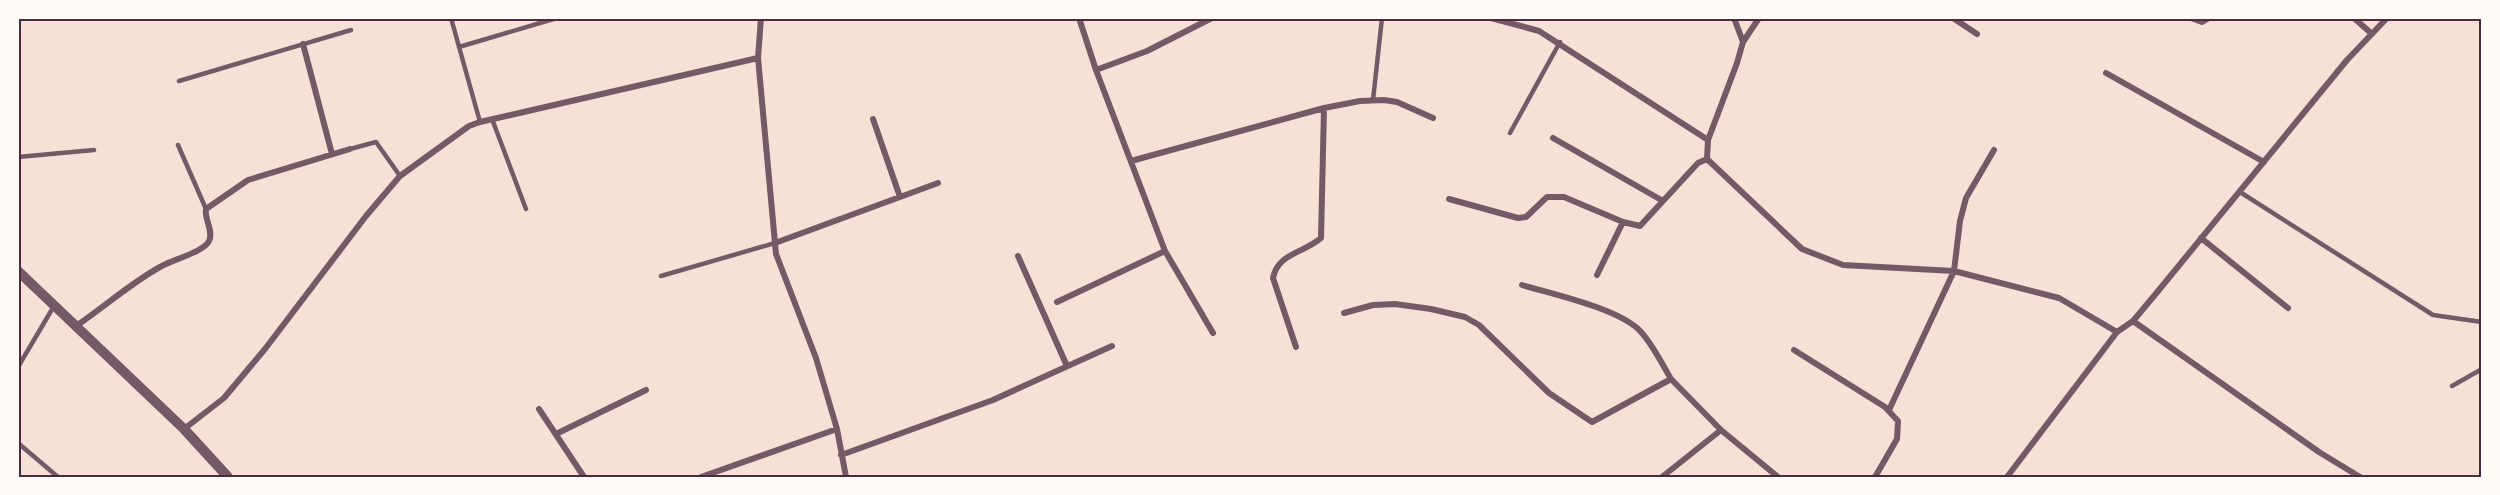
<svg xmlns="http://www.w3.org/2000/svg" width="2500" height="495" font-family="Helvetica,sans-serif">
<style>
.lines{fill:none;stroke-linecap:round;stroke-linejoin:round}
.service{stroke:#755966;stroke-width:4.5}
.minor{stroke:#755966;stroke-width:6}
.tertiary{stroke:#755966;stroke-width:10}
.neatline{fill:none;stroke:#4a2c40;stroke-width:2}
</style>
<rect width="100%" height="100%" fill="#f7e1d7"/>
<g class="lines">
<path class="service" d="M451 18 480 122
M459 47 557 18
M179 81 351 30
M1373 100 1382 18
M492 119 526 209
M1510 133 1560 42
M178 145 206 209
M350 149 376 142 400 176
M18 157 94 150
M2240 192 2433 315 2482 322
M661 276 775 243
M18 367 54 306
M2452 386 2482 369
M18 443 58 477"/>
<path class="minor" d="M761 18 758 58 776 254 816 358 837 429 846 477
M1491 18 1539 31 1708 140
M1734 18 1743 42 1737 63 1708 140 1707 159 1802 249 1843 265 1954 271 2059 298 2117 332
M1953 18 1977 34
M2191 18 2202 22 2209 18
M2354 18 2372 34
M1743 42 1759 18
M303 44 332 154
M1096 70 1147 51 1212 18
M2106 73 2264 162
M873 119 900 197
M1553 138 1663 201
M1131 161 1324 108 1360 101 1384 100 1397 102 1433 118
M1449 199 1518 218 1526 217 1547 197H1564L1623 222
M2201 238 2288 308
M775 243 938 183
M1165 251 1213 333
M1018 256 1067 366
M1597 275 1623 222 1640 226 1698 163 1707 159
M1522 285C1552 294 1621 309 1641 332 1653 345 1662 364 1671 379
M1057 302 1165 251 1096 70 1079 18
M1344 313 1373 305 1395 304 1431 309 1465 317 1479 325 1549 393 1592 422 1671 379 1721 430 1778 477
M2133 321 2319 452 2360 477
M76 326C104 307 131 283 160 267 171 260 204 252 209 241 214 231 204 219 206 209L248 180 350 149
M1296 347 1273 278C1278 253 1304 253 1321 238L1324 108
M1794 350 1885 407 1898 421 1897 439 1875 477
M539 409 584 477
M1889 410 1954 271 1960 221 1966 198 1994 150
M184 429 224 398 265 349 366 216 400 176 469 126 480 122 758 58
M556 434 646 390
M841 455 993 400 1112 346
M701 477 837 429
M1662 477 1721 430
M2007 477 2117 332 2133 321 2154 296 2347 60 2387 18"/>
<path class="tertiary" d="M18 271 184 429 228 477"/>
</g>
<rect width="2500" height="495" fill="none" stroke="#fffaf5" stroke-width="39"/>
<rect x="20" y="20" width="2460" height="456" class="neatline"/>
</svg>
